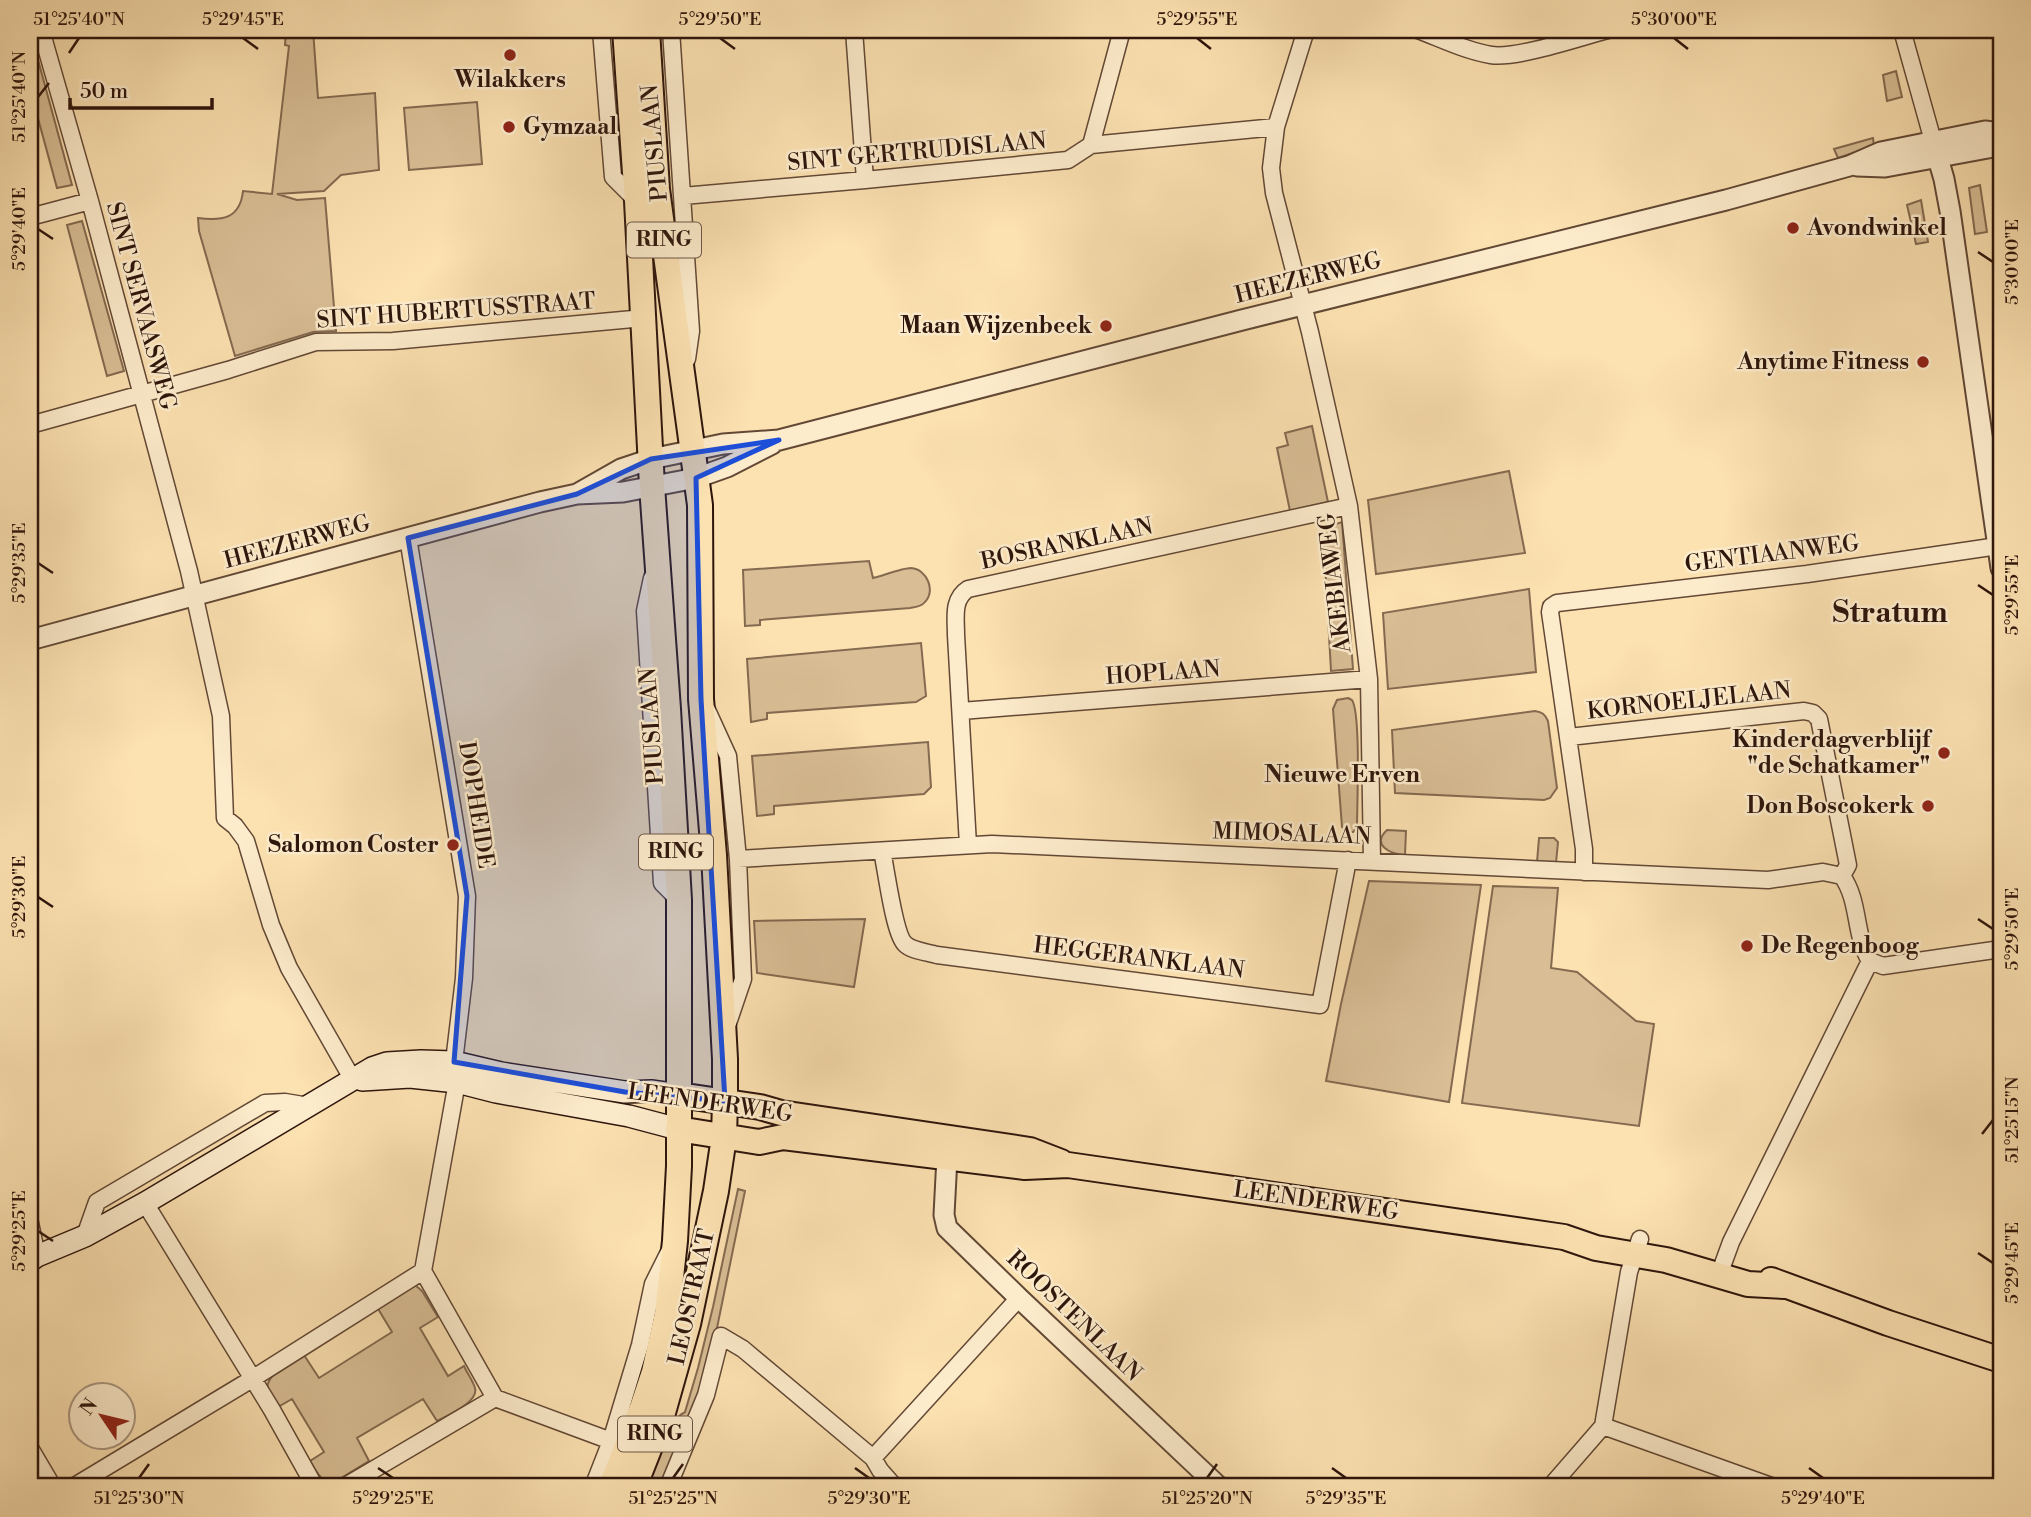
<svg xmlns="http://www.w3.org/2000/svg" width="2031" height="1517" font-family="'Libre Bodoni',serif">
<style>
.green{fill:#d9be95;stroke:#846a50;stroke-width:2}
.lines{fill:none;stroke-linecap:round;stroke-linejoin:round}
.minor-casing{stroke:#624835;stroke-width:19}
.tertiary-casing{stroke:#624835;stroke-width:23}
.secondary-casing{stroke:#2e150c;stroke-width:24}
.primary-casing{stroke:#2e150c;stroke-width:28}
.minor{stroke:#fdeccc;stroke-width:16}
.tertiary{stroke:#fdeccc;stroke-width:19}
.secondary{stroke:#fdeccc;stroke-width:21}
.primary{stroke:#fce1b1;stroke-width:24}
.marked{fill:#1d4ed8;fill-opacity:0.2;stroke:#1d4ed8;stroke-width:5;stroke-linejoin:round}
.ticks{fill:none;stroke:#2e150c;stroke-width:2.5}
.poi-dot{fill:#8f2418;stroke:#fdeccc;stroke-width:2.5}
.labels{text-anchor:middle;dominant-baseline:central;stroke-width:5;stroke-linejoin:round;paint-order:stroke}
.shield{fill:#fdeccc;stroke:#6c5646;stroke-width:2}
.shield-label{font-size:21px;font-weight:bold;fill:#2e150c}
.poi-label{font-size:23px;font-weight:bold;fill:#2e150c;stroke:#fdeccc;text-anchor:end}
.street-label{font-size:23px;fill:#2e150c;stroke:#fdeccc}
.neighbourhood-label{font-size:24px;font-weight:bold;fill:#2e150c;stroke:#fdeccc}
.district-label{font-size:30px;font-weight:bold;fill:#2e150c;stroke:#fdeccc}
.neatline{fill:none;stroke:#2e150c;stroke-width:2.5}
.ticks-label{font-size:18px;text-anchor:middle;fill:#2e150c}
</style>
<rect width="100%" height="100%" fill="#fce1b1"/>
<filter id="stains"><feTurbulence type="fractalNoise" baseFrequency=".00286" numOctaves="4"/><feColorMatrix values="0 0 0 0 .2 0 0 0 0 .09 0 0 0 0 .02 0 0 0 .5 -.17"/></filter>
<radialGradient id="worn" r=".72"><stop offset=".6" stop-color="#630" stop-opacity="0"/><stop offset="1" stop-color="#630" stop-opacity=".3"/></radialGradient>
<path class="green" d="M286 30H313L318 98 375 93 379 170 341 175 324 191 277 194 297 200 325 198 336 331 313 332 235 356 199 231 198 218C222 221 240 219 243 191L272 194 289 46 285 45Z
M31 34 72 185 57 188 30 89V35Z
M1896 71 1902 97 1887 101 1883 75Z
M477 102 482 164 409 170 404 108Z
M1873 138 1874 146 1838 158 1834 149Z
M1980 185 1987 232 1975 234 1969 188Z
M1921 200 1928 242 1916 244 1907 205Z
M82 221 124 371 107 376 67 225Z
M1312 426 1328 502 1290 511 1277 448 1288 445 1285 433Z
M1509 471 1525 553 1376 574 1368 500Z
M1342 522 1353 669 1331 671 1323 528Z
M869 561 873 578C882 576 902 568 911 568 927 569 936 591 925 602 921 607 915 607 910 608L760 620V625L745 626 743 570Z
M1529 589 1536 672 1388 689 1383 613Z
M921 643 926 696 916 702 767 713V719L751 722 747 659Z
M1348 698 1352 700C1361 714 1357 805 1357 828L1353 832H1348L1342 827 1333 709 1337 700Z
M1535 711C1542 712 1545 714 1548 721L1557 788 1550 798 1544 800 1395 793 1392 730Z
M928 742 931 787 924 794 774 806V814L757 816 752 756Z
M1387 830 1406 831 1405 855C1390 854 1371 845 1387 830Z
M1539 838H1554L1558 842 1556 863 1537 862Z
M1369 881 1481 885 1449 1102 1326 1081 1341 1004Z
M1493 886 1558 888 1551 968 1577 972 1636 1021 1654 1024 1639 1126 1462 1103Z
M865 919 854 987 757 973 754 921Z
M738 1189 745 1191 709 1367 662 1487H647C655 1468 667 1420 685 1412L698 1368 713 1307Z
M415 1285 422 1291 438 1317 420 1328 448 1376 464 1366C467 1373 473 1381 475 1388 479 1402 448 1415 437 1421L423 1399 357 1438 369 1461 336 1481C322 1485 316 1471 310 1461L324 1452 292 1399 278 1407C275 1402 270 1396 268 1391 263 1374 293 1362 304 1355L319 1378 392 1332 377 1307Z"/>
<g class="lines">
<defs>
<path id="minor" d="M41 30 90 201 189 571 221 716 225 818 235 826 246 841 271 925 289 968 353 1080
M601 30 613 177 637 201
M671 30 691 331 687 359
M854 30 865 180
M1306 30 1276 127 1271 168 1274 193 1310 332 1349 506 1369 679 1372 861
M1418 30C1442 39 1466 51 1491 55 1517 59 1580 37 1608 30
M1902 30 1933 141
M1091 145 1122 30
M683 196 865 180 1068 160 1091 145 1276 127
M30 217 90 201
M30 425 228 370 316 342 393 341 644 318
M1984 446 2001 443
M408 538 467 896 464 978 454 1062 457 1082 423 1271
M652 578 645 611 662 883 679 900
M707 710 728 756 738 859 743 979 728 1023
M961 711 1369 679
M1569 737 1804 711 1813 713 1819 719 1848 865 1842 876
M968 845 956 635C956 618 952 599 968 589L1349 506
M882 851C886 868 894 934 905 944 912 951 927 952 937 955L1320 1005 1348 860
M738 859 992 844 1768 880 1823 872 1842 876
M1584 872V849L1550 612 1551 607 1557 603 1807 574 1998 546
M1842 876C1860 901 1854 935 1870 961L1883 966 2001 949
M145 1203 272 1410 315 1487
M30 1223 37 1256
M85 1236 97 1202 265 1103 285 1102 309 1106
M1719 1275 1731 1242 1870 961
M495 1398 611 1441
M1603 1426 1774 1487
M30 1448 53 1487
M873 1458 1019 1298
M73 1487 252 1379 423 1271 495 1398 344 1487
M593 1487 611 1441 640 1345 653 1284 669 1252
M668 1487 706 1395 721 1336 743 1349 873 1458 880 1470 895 1487
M1550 1487 1603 1426 1629 1272 1640 1239"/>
<path id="tertiary" d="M1933 141 1944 179 1950 211 2001 568
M1857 166 1885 167 1988 148 2001 142
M577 494 621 469 651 459 723 444 779 440 1242 320 1726 200 1849 166 1881 152 1985 131 2001 133
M30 640 540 502 577 494 623 492 696 478 727 467 772 444
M947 1157 944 1215 947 1228 1019 1298 1219 1487"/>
<path id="secondary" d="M362 1080 410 1077 457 1082 496 1092 629 1116 678 1129
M30 1261 37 1256 85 1236 145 1203 372 1068 387 1063 421 1061 454 1062 501 1073 625 1092 651 1091 679 1095"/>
<path id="primary" d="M679 1095 760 1107 781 1113 1030 1150 1061 1162
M678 1129 759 1142 783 1137 1025 1167 1068 1165 1564 1237 1596 1248 1666 1260 1748 1284 1785 1286
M1771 1280 1888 1323 2001 1360
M611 1487 642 1408 654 1372 667 1314 675 1241 679 1166V900L668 709 652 486 637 201 625 30
M634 1487 662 1416 688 1324 716 1191 724 1137 725 1101V1059L714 855 701 699 700 505 657 189 647 30"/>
</defs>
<use href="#minor" class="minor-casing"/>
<use href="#tertiary" class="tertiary-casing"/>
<use href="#secondary" class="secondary-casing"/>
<use href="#primary" class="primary-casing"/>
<use href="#minor" class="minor"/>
<use href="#tertiary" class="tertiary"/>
<use href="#secondary" class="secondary"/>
<use href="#primary" class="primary"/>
</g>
<path class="marked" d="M779 440 696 478 701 699 725 1101 625 1092 454 1062 467 896 408 538 577 494 651 459Z"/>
<path class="ticks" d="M243 38 258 49M720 38 735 49M1197 38 1211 49M1674 38 1688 49M69 53 79 38M38 97 49 83M38 229 53 239M1978 252 1993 262M38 563 53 573M1978 585 1993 595M38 897 53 907M1978 919 1993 929M1982 1134 1993 1120M38 1231 53 1241M1978 1253 1993 1263M378 1468 393 1478M855 1468 869 1478M1332 1468 1346 1478M1809 1468 1823 1478M139 1478 149 1464M673 1478 683 1464M1207 1478 1217 1464"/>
<g class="poi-dot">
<circle cx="510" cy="55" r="7"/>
<circle cx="509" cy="127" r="7"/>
<circle cx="1793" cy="228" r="7"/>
<circle cx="1106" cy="326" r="7"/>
<circle cx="1923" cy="362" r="7"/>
<circle cx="1944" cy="753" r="7"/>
<circle cx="1928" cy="806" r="7"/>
<circle cx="453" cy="845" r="7"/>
<circle cx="1747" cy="946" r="7"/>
</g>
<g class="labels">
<g class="shield">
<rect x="627" y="222.5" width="74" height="35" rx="5"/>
<rect x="639" y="834.5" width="74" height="35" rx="5"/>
<rect x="618" y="1416.5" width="74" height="35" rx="5"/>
</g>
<g class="shield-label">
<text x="664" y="240">RING</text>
<text x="676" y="852">RING</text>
<text x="655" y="1434">RING</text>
</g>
<g class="poi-label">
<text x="510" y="80" text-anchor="middle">Wilakkers</text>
<text x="523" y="127" text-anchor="start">Gymzaal</text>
<text x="1807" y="228" text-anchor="start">Avondwinkel</text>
<text x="1092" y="326">Maan Wijzenbeek</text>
<text x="1909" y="362">Anytime Fitness</text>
<text x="1930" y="740">Kinderdagverblijf<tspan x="1930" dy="26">"de Schatkamer"</tspan></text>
<text x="1914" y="806">Don Boscokerk</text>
<text x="439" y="845">Salomon Coster</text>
<text x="1761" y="946" text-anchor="start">De Regenboog</text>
</g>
<g class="street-label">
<text transform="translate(655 143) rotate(-95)">PIUSLAAN</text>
<text transform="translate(917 152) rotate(-5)">SINT GERTRUDISLAAN</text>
<text transform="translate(1308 278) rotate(-14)">HEEZERWEG</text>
<text transform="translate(141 306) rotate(75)">SINT SERVAASWEG</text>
<text transform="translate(456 311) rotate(-4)">SINT HUBERTUSSTRAAT</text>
<text transform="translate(297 542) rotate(-15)">HEEZERWEG</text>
<text transform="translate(1067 544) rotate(-12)">BOSRANKLAAN</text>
<text transform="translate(1772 554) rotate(-7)">GENTIAANWEG</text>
<text transform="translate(1335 583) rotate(-97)">AKEBIAWEG</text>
<text transform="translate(1163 673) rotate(-4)">HOPLAAN</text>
<text transform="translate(1689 701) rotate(-6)">KORNOELJELAAN</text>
<text transform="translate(652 726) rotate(-94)">PIUSLAAN</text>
<text transform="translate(476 805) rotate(81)">DOPHEIDE</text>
<text transform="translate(1292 834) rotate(2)">MIMOSALAAN</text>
<text transform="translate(1139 958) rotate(7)">HEGGERANKLAAN</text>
<text transform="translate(710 1103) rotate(8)">LEENDERWEG</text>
<text transform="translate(1316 1201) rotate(8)">LEENDERWEG</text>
<text transform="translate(692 1297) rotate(-77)">LEOSTRAAT</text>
<text transform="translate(1074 1316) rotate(44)">ROOSTENLAAN</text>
</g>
<g class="neighbourhood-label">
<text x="1342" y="775">Nieuwe Erven</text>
</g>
<g class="district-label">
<text x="1890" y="613">Stratum</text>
</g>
</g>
<rect width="2031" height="1517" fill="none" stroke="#fce1b1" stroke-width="77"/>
<g transform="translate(102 1416) rotate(305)"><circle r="33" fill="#fdeccc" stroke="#aa967f" stroke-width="2"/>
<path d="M0-5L12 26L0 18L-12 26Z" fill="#8f2418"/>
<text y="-10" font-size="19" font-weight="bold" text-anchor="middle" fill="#2e150c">N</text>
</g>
<path d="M70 98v10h142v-10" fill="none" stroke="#2e150c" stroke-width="3.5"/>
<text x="80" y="98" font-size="21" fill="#2e150c" stroke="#fdeccc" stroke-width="5" paint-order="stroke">50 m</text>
<rect x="38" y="38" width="1955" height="1440" class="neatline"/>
<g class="ticks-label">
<text x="79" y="25">51°25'40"N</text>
<text x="243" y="25">5°29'45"E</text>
<text x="720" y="25">5°29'50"E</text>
<text x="1197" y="25">5°29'55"E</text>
<text x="1674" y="25">5°30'00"E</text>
<text transform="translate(19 97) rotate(-90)" y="6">51°25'40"N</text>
<text transform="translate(19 229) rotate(-90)" y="6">5°29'40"E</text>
<text transform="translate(2012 262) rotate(-90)" y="6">5°30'00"E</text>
<text transform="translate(19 563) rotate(-90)" y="6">5°29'35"E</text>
<text transform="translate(2012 595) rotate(-90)" y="6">5°29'55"E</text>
<text transform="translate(19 897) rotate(-90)" y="6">5°29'30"E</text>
<text transform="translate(2012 929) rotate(-90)" y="6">5°29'50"E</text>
<text transform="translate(2012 1120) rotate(-90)" y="6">51°25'15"N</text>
<text transform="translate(19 1231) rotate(-90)" y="6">5°29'25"E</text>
<text transform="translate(2012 1263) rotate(-90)" y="6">5°29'45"E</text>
<text x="139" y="1504">51°25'30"N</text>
<text x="393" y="1504">5°29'25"E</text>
<text x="673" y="1504">51°25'25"N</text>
<text x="869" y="1504">5°29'30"E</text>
<text x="1207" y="1504">51°25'20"N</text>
<text x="1346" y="1504">5°29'35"E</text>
<text x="1823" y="1504">5°29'40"E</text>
</g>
<rect width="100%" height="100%" filter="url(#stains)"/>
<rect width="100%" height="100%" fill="url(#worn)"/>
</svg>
